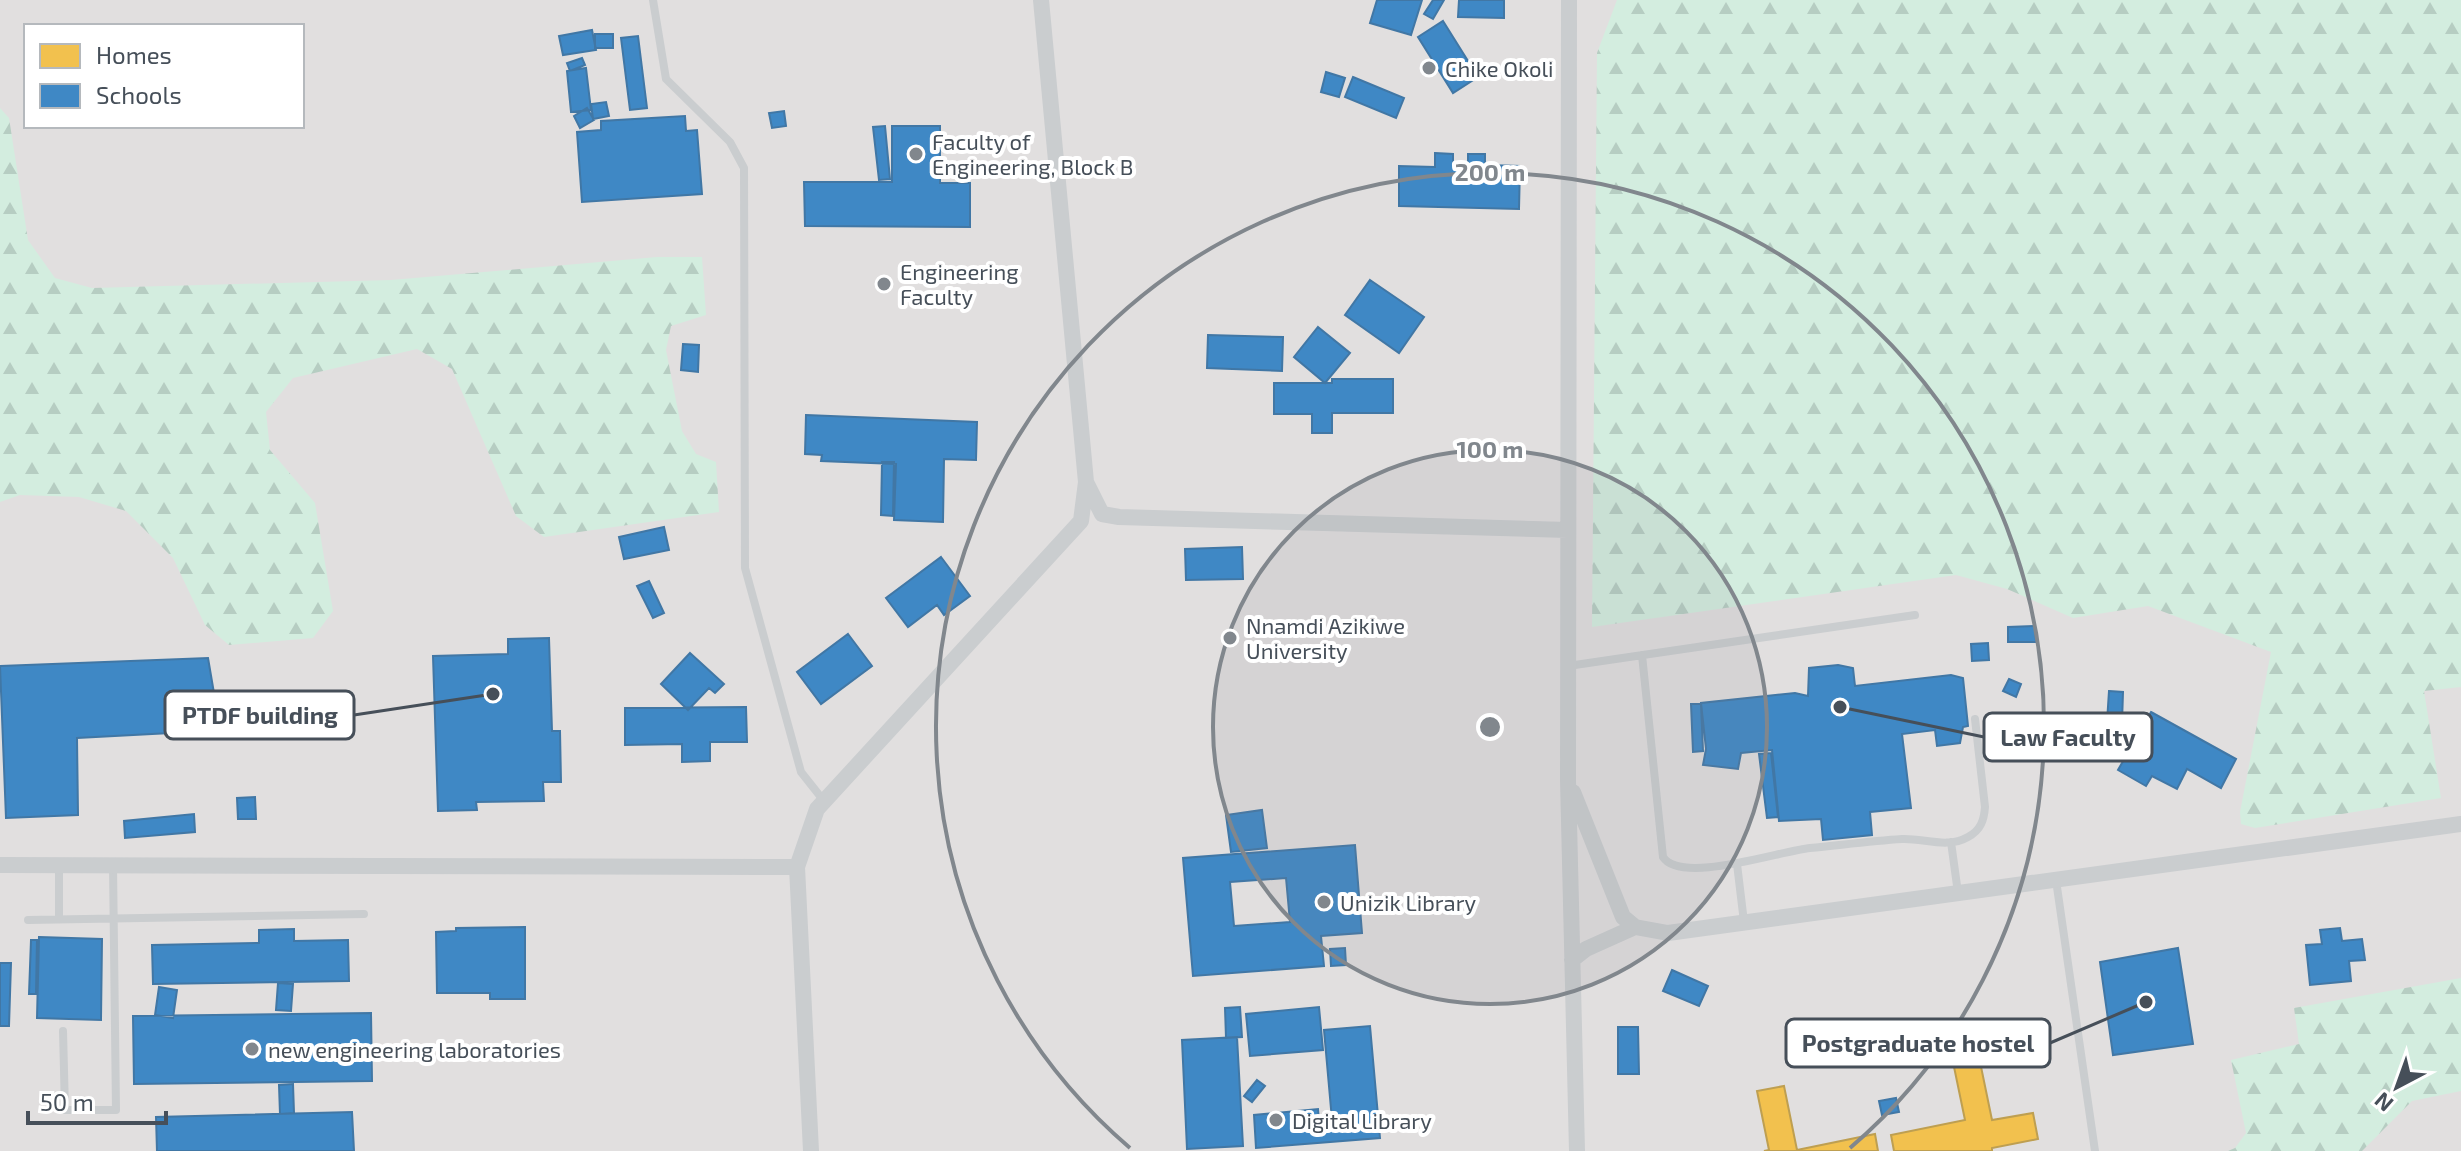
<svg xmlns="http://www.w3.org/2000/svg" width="2461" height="1151" font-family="'Exo 2',sans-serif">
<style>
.education{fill:#e1dfdf;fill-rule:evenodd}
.forest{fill:url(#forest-firs)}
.homes{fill:#f2c14e;stroke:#be9f51;stroke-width:2}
.schools{fill:#3f88c5;stroke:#4177a5;stroke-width:2;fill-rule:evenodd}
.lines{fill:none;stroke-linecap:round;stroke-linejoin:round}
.service{stroke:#cacdcf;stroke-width:8}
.minor{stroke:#cacdcf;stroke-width:16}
.ring{fill:none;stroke:#81878d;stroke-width:4}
.poi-dot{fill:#81878d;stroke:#fff;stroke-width:3}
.labels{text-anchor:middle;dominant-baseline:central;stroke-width:8;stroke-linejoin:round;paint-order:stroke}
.poi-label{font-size:22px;fill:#464f59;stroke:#fff;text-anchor:start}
.centre{fill:#81878d;stroke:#fff;stroke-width:4}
.ring-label{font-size:24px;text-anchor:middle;font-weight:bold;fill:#81878d;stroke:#fff;stroke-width:8;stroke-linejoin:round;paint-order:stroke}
.leader{fill:none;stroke:#464f59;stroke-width:3}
.callout-dot{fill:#464f59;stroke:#fff;stroke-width:3}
.callout{fill:#fff;stroke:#464f59;stroke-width:3}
.callout-label{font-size:24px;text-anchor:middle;font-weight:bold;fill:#464f59}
</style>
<defs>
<pattern id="forest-firs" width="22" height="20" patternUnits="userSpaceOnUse" patternTransform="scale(2)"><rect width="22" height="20" fill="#d3eddf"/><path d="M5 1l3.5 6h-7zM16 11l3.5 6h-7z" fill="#b6cdc2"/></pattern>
</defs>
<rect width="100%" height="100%" fill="#efeeee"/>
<path class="education" d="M0 0H2461V1151H0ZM26 26H302V126H26Z"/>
<path class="forest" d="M1617 0H2461V687L2424 691 2441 798 2255 828 2241 824 2240 812 2271 652 2148 606 2073 618 2007 589 1956 575 1592 627 1597 53Z
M0 108 9 118 28 240 55 278 92 288 391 280 657 257H702L706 315 671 326 666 350 682 431 696 454 716 462 719 512 544 537 516 516 452 369 417 349 293 378 266 412 270 450 315 503 333 611 313 638 229 645 205 625 173 558 126 511 79 497 20 495 0 502Z
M2461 978V1091L2412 1101 2362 1151H2228L2235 1148 2246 1133 2231 1060 2299 1044 2294 1008Z"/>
<path class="homes" d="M1979 1057 1992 1120 2033 1113 2038 1139 1992 1148V1151H1894L1891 1135 1965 1120 1953 1062Z
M1784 1086 1797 1150 1875 1134 1878 1151H1764L1769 1150 1757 1091Z"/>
<path class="schools" d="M1377 0H1422L1411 35 1370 23Z
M1433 0H1444L1433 19 1424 14Z
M1459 0H1504V18L1458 17Z
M1443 21 1478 77 1453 93 1418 37Z
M592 30 596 50 563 55 559 36Z
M595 34H613V48H595Z
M638 36 647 108 630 110 621 38Z
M582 58 585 65 570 71 567 63Z
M586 68 591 110 571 112 567 71Z
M1326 72 1345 78 1339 97 1321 92Z
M1353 77 1404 98 1396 118 1345 97Z
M606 102 609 116 593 119 591 104Z
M587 108 594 120 580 128 574 116Z
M784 111 786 126 772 128 769 113Z
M685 116 686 131 697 130 702 194 582 202 577 132 601 130V121Z
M885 126 890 179 879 180 873 127Z
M892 126H940V183H970V227L805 226 804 182H892Z
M1435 153 1453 154V167H1468V154H1485V165L1520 166 1519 209 1399 206V166L1435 167Z
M1370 280 1424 317 1399 353 1345 315Z
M1318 327 1350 353 1325 383 1294 357Z
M1208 335 1283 337 1282 371 1207 368Z
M683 344 699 345 698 372 681 370Z
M1332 379H1393V413H1332V433H1312V414H1274V383H1332Z
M806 415 977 422 976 460 944 459 943 522 894 520 896 464 821 461 822 455 805 454Z
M882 462H894L893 516 881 515Z
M664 527 669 550 624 559 619 537Z
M1242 547 1243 579 1186 580 1185 549Z
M941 557 970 596 944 615 937 605 908 627 886 598Z
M649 581 664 613 653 618 637 586Z
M2035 626 2036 642H2008V627Z
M848 634 872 666 821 704 797 672Z
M549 638 552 731H560L561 782H543L544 801 476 802 477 810 438 811 433 656 508 654V639Z
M1988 643 1989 660 1972 661 1971 644Z
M690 653 724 684 715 693 709 688 688 710 661 684Z
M208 658 215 699 208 731 77 738 78 815 6 818 0 666Z
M1838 665 1853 668 1855 686 1951 675 1963 678 1968 726 1963 727 1960 743 1937 746 1935 730 1902 734 1911 808 1870 812 1872 835 1823 840 1821 819 1779 821 1772 750 1741 753 1738 769 1703 765 1706 749 1701 703 1795 693 1808 696 1809 668Z
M2009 679 2021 684 2016 697 2003 691Z
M2109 691 2123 692 2122 723 2107 722Z
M1691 704H1701L1703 751 1693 752Z
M746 707 747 742H710V761L682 762V744L625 745V708Z
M2151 712 2236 759 2221 788 2187 769 2177 789 2152 776 2146 786 2118 770Z
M1771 753 1778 817 1767 818 1759 754Z
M255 797 256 819H238L237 798Z
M1262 810 1267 848 1231 852 1226 815Z
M194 814 195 832 125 838 124 821Z
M1355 845 1362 933 1321 936 1324 966 1193 976 1183 858ZM1286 878 1290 922 1234 926 1230 882Z
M525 927V999H490V993H437L436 932 456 931V928Z
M2340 928 2342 941 2362 939 2365 960 2349 961 2351 981 2310 985 2306 945 2322 944 2320 930Z
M294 929V941L348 940 349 981 153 984 152 945 259 943V930Z
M39 937 102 939 101 1020 37 1018Z
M31 940H37L36 994H29Z
M1345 948 1346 965 1331 966 1330 949Z
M2178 948 2193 1044 2113 1055 2100 962Z
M0 963H11L9 1026H0Z
M1672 970 1708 986 1699 1006 1663 991Z
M278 983 293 984 291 1011 276 1010Z
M159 987 177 990 173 1018 155 1015Z
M1240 1007 1242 1037 1226 1038 1225 1008Z
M1319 1007 1323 1050 1250 1056 1246 1014Z
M371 1013 372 1081 134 1084 133 1016Z
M1370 1026 1380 1138 1256 1148 1254 1115 1318 1109 1319 1121 1332 1120 1324 1030Z
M1618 1027H1638L1639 1074H1618Z
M1237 1037 1243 1146 1187 1149 1182 1040Z
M1257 1080 1265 1086 1252 1102 1244 1096Z
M293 1084 294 1113 280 1114 279 1085Z
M1896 1098 1899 1112 1882 1115 1879 1101Z
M352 1112 354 1151H157L156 1117Z"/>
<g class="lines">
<path class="service" d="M653 0 666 79 730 142 744 168 745 568 801 772 824 801
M1642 655 1663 857C1681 885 1780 851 1810 848 1841 845 1871 841 1902 839 1924 838 1947 849 1968 837 1981 830 1984 820 1985 807L1975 719
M1568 666 1915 615
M1951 842 1958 893
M1737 864 1744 922
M59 866V919
M2056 880 2095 1151
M28 920 364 914
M63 1031 65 1110H116L113 865"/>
<path class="minor" d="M1569 0 1568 780 1577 1151
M1086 482 1102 514 1119 517 1568 530
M1573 792 1623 917 1635 927 1668 933 2461 824
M0 865 797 867
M1572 960 1586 949 1635 927
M811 1151 797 867 817 809 1081 521 1086 482 1041 0"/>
</g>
<circle cx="1490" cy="727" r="277" fill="#81878d" fill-opacity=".12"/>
<g class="ring">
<circle cx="1490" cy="727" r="277"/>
<path d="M1130 1148A554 554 0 1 1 1850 1148"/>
</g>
<g class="poi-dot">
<circle cx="1429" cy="68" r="8"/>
<circle cx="916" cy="154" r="8"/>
<circle cx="884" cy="284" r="8"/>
<circle cx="1230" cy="638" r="8"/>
<circle cx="1324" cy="902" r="8"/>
<circle cx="252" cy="1049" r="8"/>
<circle cx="1276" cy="1120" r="8"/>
</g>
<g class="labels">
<g class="poi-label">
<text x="1445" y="68">Chike Okoli</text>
<text x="932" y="141">Faculty of<tspan x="932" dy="25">Engineering, Block B</tspan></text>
<text x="900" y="271">Engineering<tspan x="900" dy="25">Faculty</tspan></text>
<text x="1246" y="625">Nnamdi Azikiwe<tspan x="1246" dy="25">University</tspan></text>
<text x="1340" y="902">Unizik Library</text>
<text x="268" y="1049">new engineering laboratories</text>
<text x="1292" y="1120">Digital Library</text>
</g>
</g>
<circle cx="1490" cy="727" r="12" class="centre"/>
<g class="ring-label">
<text x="1490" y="181">200 m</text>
<text x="1490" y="458">100 m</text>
</g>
<path class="leader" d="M493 694L354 715M1840 707L1984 737M2146 1002L2050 1043"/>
<g class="callout-dot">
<circle cx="493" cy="694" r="8"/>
<circle cx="1840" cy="707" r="8"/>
<circle cx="2146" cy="1002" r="8"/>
</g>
<g class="callout">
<rect x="165" y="691" width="189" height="48" rx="8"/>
<rect x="1984" y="713" width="168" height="48" rx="8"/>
<rect x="1786" y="1019" width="264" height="48" rx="8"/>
</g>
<g class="callout-label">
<text x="260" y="724">PTDF building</text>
<text x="2068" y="746">Law Faculty</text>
<text x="1918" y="1052">Postgraduate hostel</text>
</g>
<rect x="24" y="24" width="280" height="104" fill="#ffffff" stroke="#b5b9bd" stroke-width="2"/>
<rect x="40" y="44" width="40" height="24" fill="#f2c14e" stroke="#b5b9bd" stroke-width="2"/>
<text x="96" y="64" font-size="24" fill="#464f59">Homes</text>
<rect x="40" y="84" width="40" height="24" fill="#3f88c5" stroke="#b5b9bd" stroke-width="2"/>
<text x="96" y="104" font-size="24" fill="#464f59">Schools</text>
<g transform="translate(2397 1087) rotate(221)" stroke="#ffffff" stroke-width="6" paint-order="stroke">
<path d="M0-6L14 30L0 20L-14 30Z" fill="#464f59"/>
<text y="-12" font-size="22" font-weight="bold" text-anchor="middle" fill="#464f59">N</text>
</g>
<path d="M28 1111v12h138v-12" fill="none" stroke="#464f59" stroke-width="4"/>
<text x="40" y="1111" font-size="24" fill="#464f59" stroke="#ffffff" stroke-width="6" paint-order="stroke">50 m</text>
</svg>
